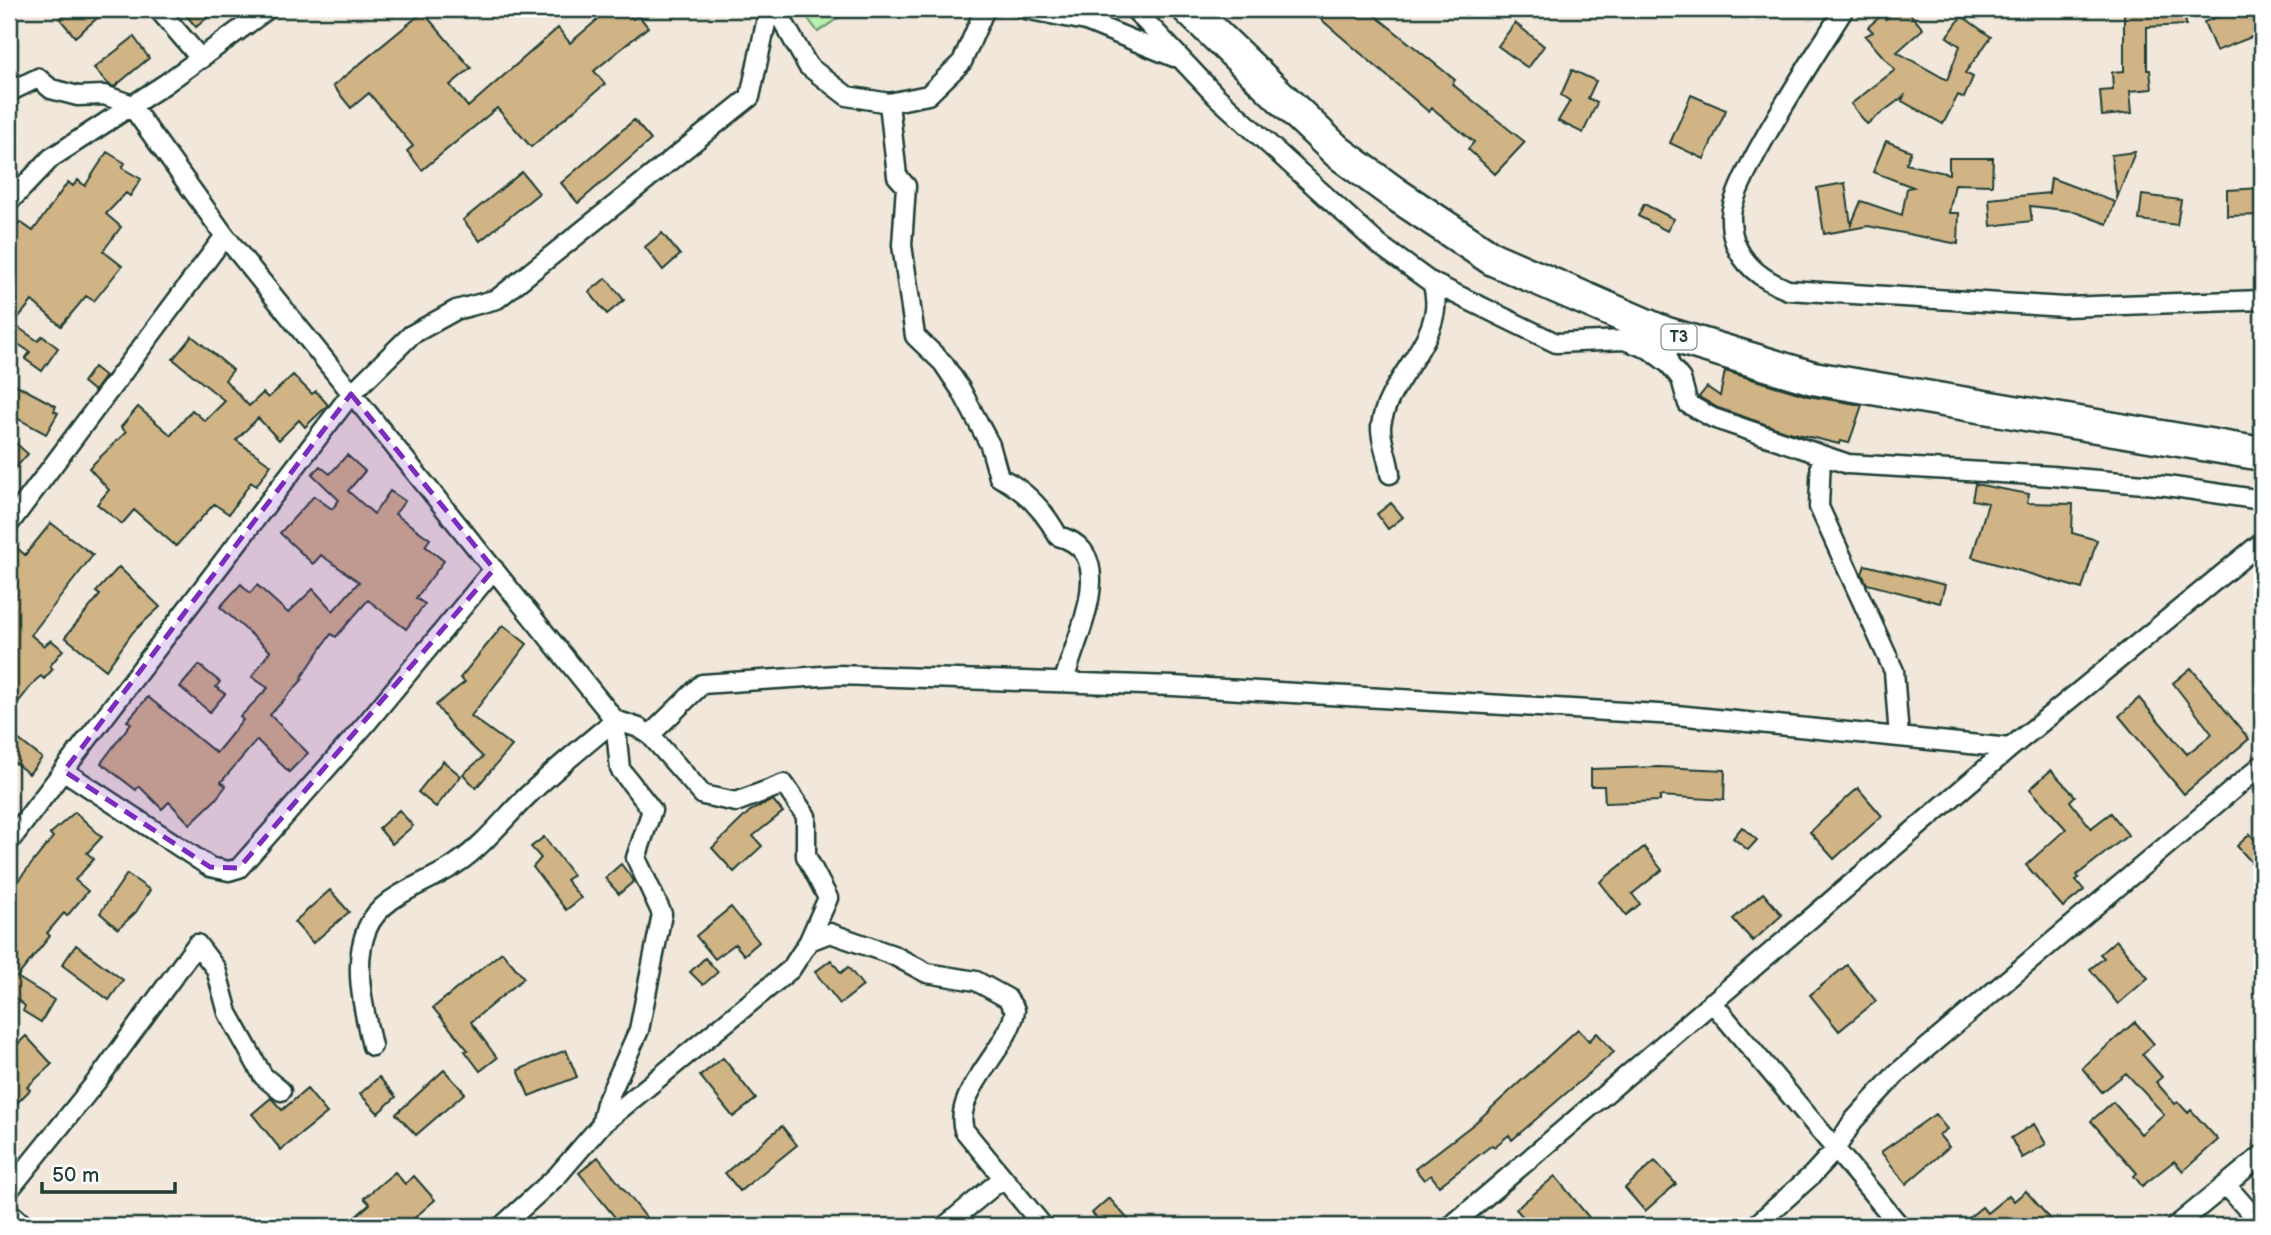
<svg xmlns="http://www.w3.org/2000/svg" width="2271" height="1235" font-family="'Balsamiq Sans',sans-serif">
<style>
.green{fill:#baeeaf;stroke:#6c9672;stroke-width:2}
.building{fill:#d1b486;stroke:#1f3d34;stroke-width:2}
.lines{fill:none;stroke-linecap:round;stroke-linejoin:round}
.street-casing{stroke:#1f3d34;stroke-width:23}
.highway-casing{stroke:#1f3d34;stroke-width:37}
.street{stroke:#fff;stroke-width:18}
.highway{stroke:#fff;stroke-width:32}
.marked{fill:#7b2cbf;fill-opacity:0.2;stroke:#7b2cbf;stroke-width:5;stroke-dasharray:14 9;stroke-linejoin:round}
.labels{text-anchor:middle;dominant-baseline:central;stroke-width:5;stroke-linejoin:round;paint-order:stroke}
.shield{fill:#fff;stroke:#627771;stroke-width:2}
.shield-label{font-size:16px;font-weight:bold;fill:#1f3d34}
</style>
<rect width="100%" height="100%" fill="#f1e8db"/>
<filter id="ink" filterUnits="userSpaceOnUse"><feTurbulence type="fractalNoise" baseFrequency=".0143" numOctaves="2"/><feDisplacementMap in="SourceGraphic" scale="14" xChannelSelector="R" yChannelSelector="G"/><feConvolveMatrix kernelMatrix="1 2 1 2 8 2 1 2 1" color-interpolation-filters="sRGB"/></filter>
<g filter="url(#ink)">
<path class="green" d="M801 9H851L818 32Z"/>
<path class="building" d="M59 9H108L75 37 60 19 64 15Z
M181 9H218L196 27Z
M610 9H624L633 19 638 15 648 27 594 71 605 84 531 147 497 108 422 170 407 151 413 146 369 93 351 108 333 86 423 12 471 68 450 85 468 107 558 28 570 43Z
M1309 9H1367L1455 80 1452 84 1525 142 1495 174 1468 149 1474 142 1432 108 1429 112Z
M1898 9H1906L1923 29 1897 52 1947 80 1960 46 1947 37 1962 16 1991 37 1965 73 1973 77 1964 98 1958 95 1943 124 1902 101 1904 96 1867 124 1851 104 1895 70 1865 36 1873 32 1868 27 1883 14 1886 19Z
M2124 9H2185L2186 25 2147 27V70H2150L2152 89 2130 91 2132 113 2102 116 2100 91 2113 90 2112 72 2124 71Z
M2237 9H2252L2262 33 2216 51 2204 22Z
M1515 23 1544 46 1528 68 1498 46Z
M134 37 149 58 114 87 108 84 94 68Z
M1572 70 1596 81 1588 98 1597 103 1583 133 1558 121 1570 101 1561 95Z
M1691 95 1726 110 1704 159 1670 143Z
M634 120 651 140 578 203 561 183Z
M1886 141 1911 151 1906 164 1949 174V158H1993L1992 185 1955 184 1949 213H1959L1958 244 1868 226 1824 234 1817 188 1845 183 1851 225 1861 201 1902 215 1907 188 1913 187 1873 172Z
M107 152 125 163 122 168 141 179 130 196 126 193 106 214 121 227 103 251 122 266 94 301 86 296 61 326 32 301 13 324 38 341 42 336 58 348 42 371 25 359 30 352 9 338V255L17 244 9 237 20 222 33 231 68 182 73 186 78 180 85 186Z
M2135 152 2117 198 2111 155Z
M522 172 539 193 480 241 463 220Z
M2051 178 2115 202 2107 224 2072 211 2030 206 2032 221 1991 226 1989 199 2049 193Z
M2262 188V215L2227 216V190Z
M2142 195 2181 200 2177 225 2139 220Z
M1644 204 1674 219 1667 231 1638 216Z
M662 233 680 255 663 270 645 247Z
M606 278 624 300 607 314 589 292Z
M192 336 233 370 225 380 249 406 263 393 268 398 293 375 312 394 316 391 328 405 305 427 299 420 279 440 258 418 236 440 271 465 256 486 251 482 229 514 214 504 176 546 134 510 122 524 97 504 109 490 89 468 126 432 121 427 138 407 171 435 192 410 205 421 225 401 173 359Z
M94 367 105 376 94 391 83 382Z
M1725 371 1808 396 1862 405 1849 443 1840 441 1839 444 1785 431 1718 408 1699 397 1707 387 1720 396Z
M9 381 56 406 54 411 58 413 46 434 9 414Z
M9 437 28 454 9 475Z
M347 455 365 471 348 491 374 514 390 491 405 501 395 514 430 539 425 546 444 561 416 598 425 604 406 629 368 600 336 637 331 634 301 678 303 679 270 715 308 753 289 772 257 740 221 782 226 786 215 800 190 824 169 802 162 809 139 786 136 790 101 763 131 723 127 721 148 697 216 753 226 741 243 720 240 717 268 688 252 677 270 651 220 607 241 584 250 593 257 585 288 613 313 589 333 611 359 582 321 555 313 564 280 533 314 496 332 509 339 500 312 474 320 466 330 474Z
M1975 484 2029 494 2027 503 2073 504 2072 533 2097 540 2082 589 1972 557 1988 503 1972 500Z
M1391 503 1403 517 1388 529 1377 514Z
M51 523 93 555 31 635 44 646 51 640 63 650 50 666 53 669 44 679 41 676 36 680 9 714V556L16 547 25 555Z
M1865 565 1945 585 1940 603 1867 584 1862 574Z
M119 567 160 607 133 632 106 670 65 637 100 595 96 592Z
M503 625 527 644 471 716 512 746 476 788 463 774 483 757 454 729 436 705 465 682 460 678Z
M199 665 220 682 216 687 225 694 210 712 180 687Z
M2191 668 2249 739 2184 794 2119 716 2139 698 2187 754 2212 734 2173 683Z
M9 732 42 758 29 774 9 758Z
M443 761 461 776 436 807 418 792Z
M1659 767 1725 770 1724 800 1660 796V801L1605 803 1604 786H1591V769Z
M2051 770 2075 796 2070 801 2091 828 2111 813 2128 835 2077 875 2079 878 2076 880 2084 890 2063 907 2026 865 2066 829 2030 789Z
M1858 788 1882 816 1834 859 1810 832Z
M773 800 783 812 753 836 762 846 734 872 712 848 750 811Z
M399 810 413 826 392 844 379 828Z
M75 812 102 837 87 853 94 859 75 880 88 891 67 916 64 913 47 933 50 936 17 977 54 1000 41 1022 23 1011 25 1006 9 993V892L53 837 50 834Z
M1742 827 1757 840 1748 850 1733 838Z
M2250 834 2262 848V874L2237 846Z
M544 837 573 875 566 880 581 898 566 910 533 867 541 858 531 847Z
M1644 847 1662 870 1632 894 1640 904 1626 915 1600 882Z
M621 864 634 881 619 894 605 878Z
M127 874 150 890 136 912 118 929 100 913Z
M330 890 349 912 313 943 294 922Z
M1763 893 1782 915 1753 941 1733 919Z
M731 907 759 942 744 955 735 944 715 959 696 936Z
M2116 940 2148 978 2118 1004 2090 969 2104 958 2100 954Z
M76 945 123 980 109 1000 62 965Z
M502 952 524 978 471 1022 497 1058 480 1071 465 1051 468 1050 433 1008Z
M705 958 718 972 703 985 690 972Z
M831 960 841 973 848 967 863 986 840 1004 815 972Z
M1847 965 1876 1001 1839 1031 1810 995Z
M2135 1022 2154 1044 2142 1054 2162 1077 2156 1082 2175 1104 2178 1102 2188 1113 2191 1110 2218 1140 2183 1171 2174 1161 2142 1186 2134 1176 2137 1173 2091 1121 2113 1102 2141 1134 2164 1114 2126 1073 2102 1092 2082 1068Z
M1578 1029 1589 1041 1597 1033 1614 1052 1512 1140 1509 1135 1494 1147 1492 1145 1439 1186 1431 1175 1424 1180 1415 1169 1475 1123Z
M26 1036 52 1064 27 1087 30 1090 18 1102 9 1092V1052Z
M566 1050 577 1077 529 1096 518 1070Z
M723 1058 756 1099 733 1117 700 1076Z
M444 1070 465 1093 416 1135 396 1114Z
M379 1077 396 1097 378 1113 360 1094Z
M307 1089 327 1113 281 1150 252 1114 271 1098 282 1110Z
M1935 1114 1947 1129 1939 1135 1949 1147 1906 1184 1881 1152Z
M2034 1124 2046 1144 2022 1158 2011 1138Z
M782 1126 797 1145 740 1191 725 1173Z
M598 1157 653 1226H622L579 1173Z
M1655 1161 1676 1184 1645 1211 1625 1188Z
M395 1172 405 1184 414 1176 435 1200 405 1226H345L370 1204 364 1198Z
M1555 1176 1596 1226H1531L1516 1209Z
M2026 1191 2056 1226H1959L1982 1207 1987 1213 2009 1195 2014 1201Z
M1109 1198 1134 1226H1104L1092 1213Z"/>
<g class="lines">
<defs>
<path id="street" d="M158 9 201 59
M776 9 808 66 847 96 889 103
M985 9 962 62 928 95 889 103 897 176 906 186 902 245 915 336 943 363 961 390 990 445 999 477C1025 490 1044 510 1058 536 1124 553 1072 643 1064 682
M1025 9 1086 21 1174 57
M1134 9 1216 96 1378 244 1429 281 1556 343 1624 340 1649 349 1669 364
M1844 9C1821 47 1732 179 1731 216 1730 255 1755 277 1788 290L2065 307 2262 300
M9 92 38 78 51 89 78 96 104 95 130 104 225 236 615 720 620 769 652 810 636 858 662 914 639 1030 606 1103 601 1125 557 1176 502 1226
M9 202 51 158 165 84 268 9
M1664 333 1669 364 1681 379 1688 404 1713 418 1848 464 2052 476 2167 486 2262 500
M1821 455 1819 507 1894 671 1899 737
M1390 474C1389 459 1380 441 1381 426 1387 376 1451 336 1432 282
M9 524 225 236
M615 720 639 728 650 735 703 795 736 802 784 784 806 816V856L828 898 809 941 830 933 893 955 927 973 976 981 1007 998 1015 1010C1010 1049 952 1092 964 1130L1043 1226
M650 735 702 684 837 675 1173 686 1676 715 2010 748
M64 771 210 867 229 871 239 868 365 725 494 569
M9 842 351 394 411 335 456 310 497 299 750 97 769 9
M1712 1002 1900 1226
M372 1046C364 1011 352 964 367 929 381 894 428 884 456 864 483 846 503 820 526 797 554 770 585 745 615 720
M601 1125 791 969 809 941
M2227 1186 2262 1226
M9 1190 100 1077 197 944 216 969 228 1013 263 1076 281 1091
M9 1212 25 1226
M945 1226 1002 1179
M1451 1226 2010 748 2262 542
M1755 1226 1812 1175 1835 1150 1853 1121 1896 1074 2262 765
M2176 1226 2262 1155"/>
<path id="highway" d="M1189 9 1338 152 1394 193 1493 259 1664 333 1813 378 2262 454"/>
</defs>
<use href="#street" class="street-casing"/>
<use href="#highway" class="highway-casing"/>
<use href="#street" class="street"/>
<use href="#highway" class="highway"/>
</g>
</g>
<path class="marked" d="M351 394 494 569 239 868 210 867 64 771Z"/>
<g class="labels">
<rect class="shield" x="1661.5" y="324.5" width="35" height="25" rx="5"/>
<g class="shield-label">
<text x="1679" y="337">T3</text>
</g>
</g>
<rect width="2271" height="1235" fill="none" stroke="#fff" stroke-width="35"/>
<rect x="18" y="18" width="2236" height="1200" fill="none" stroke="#1f3d34" stroke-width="2.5" filter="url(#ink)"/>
<path d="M42 1182v10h133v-10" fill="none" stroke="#1f3d34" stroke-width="3.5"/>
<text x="52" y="1182" font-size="21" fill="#1f3d34" stroke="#ffffff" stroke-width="5" paint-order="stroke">50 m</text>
</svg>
